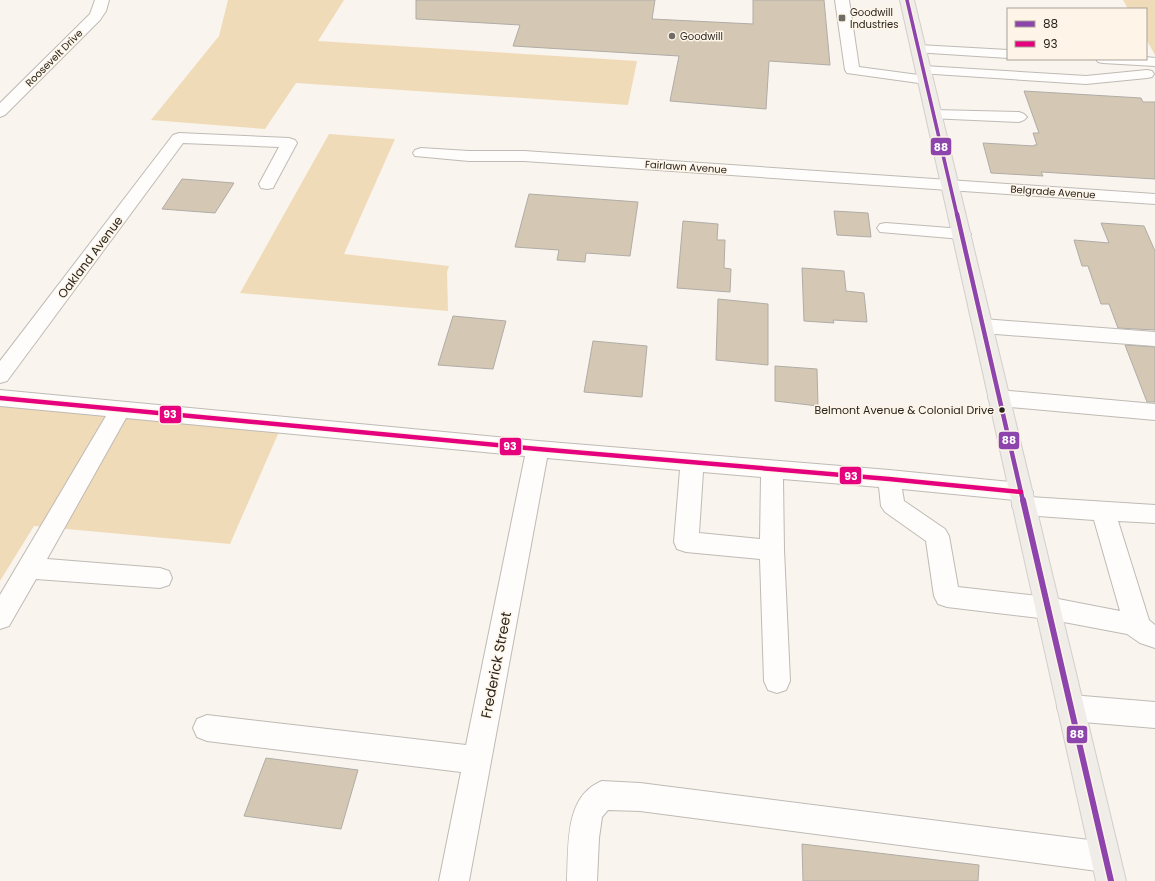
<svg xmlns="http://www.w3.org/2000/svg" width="1155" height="881" font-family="Poppins,sans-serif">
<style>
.green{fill:#f0dbb9}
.building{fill:#d4c8b4;stroke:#b0aca6}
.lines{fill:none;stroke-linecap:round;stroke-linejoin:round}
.minor-casing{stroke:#bfbab4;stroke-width:2}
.major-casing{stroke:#d2cfcc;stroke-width:2}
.minor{fill:#fefdfc;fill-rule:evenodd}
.major{fill:#f0ece7;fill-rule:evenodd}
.bus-1-far2-casing{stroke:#fef5e8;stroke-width:5.5}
.bus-1-far1-casing{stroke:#fef5e8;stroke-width:7}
.bus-1-casing{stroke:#fef5e8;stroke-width:9}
.bus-2-casing{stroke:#fef5e8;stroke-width:7}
.bus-1-far2{stroke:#8e44ad;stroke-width:3.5}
.bus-1-far1{stroke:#8e44ad;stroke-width:4.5}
.bus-1{stroke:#8e44ad;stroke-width:6}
.bus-2{stroke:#e5007d;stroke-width:4.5}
.poi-dot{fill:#716d66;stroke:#fef5e8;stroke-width:1.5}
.bus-dot{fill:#28241e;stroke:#fef5e8;stroke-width:1.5}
.labels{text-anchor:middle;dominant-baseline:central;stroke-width:3;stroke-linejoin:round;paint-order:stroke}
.far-poi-label{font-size:10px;fill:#28241e;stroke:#fef5e8;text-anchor:start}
.far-street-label{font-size:10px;fill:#28241e;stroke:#fef5e8}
.bus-label{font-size:11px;fill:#28241e;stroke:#fef5e8;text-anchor:end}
.street-label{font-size:12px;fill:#28241e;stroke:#fef5e8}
.near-street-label{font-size:14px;fill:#28241e;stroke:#fef5e8}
.line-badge{stroke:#fef5e8;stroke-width:1.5}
.badge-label{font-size:11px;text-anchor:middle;font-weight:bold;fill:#fff}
</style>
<rect width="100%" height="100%" fill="#f9f4ed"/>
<path class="green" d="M228 0H344L318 41 637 61 628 105 296 83 265 129 151 120 219 36Z
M1123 0H1155V55L1146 39V9H1128Z
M329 134 395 139 344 254 449 266 447 272 448 311 240 293Z
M0 399 282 425 230 544 34 526 0 581Z"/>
<path class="building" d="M416 0H655L652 19 753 24V0H824L830 65 769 61 766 109 670 101 679 56 513 46 520 25 416 19Z
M1024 91 1141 98 1143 102H1155V179L1041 172 1043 176 991 173 983 143 1034 146V145H1037L1033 133H1039Z
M182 179 234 183 215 213 162 209Z
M529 194 638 202 630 256 586 253 585 262 557 260 559 250 515 247Z
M834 211 868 213 871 237 837 235Z
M683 221 718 224 717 240H725L724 268 731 269 730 292 677 288Z
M1101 223 1144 226 1155 251V330L1118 328 1109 304H1101L1088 266H1082L1074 240 1109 243Z
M802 268 844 271 846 291 864 293 867 322 833 320 834 323 804 321Z
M718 299 768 304V365L716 360Z
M453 316 506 321 493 369 438 365Z
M593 341 647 346 642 397 584 392Z
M1125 345 1155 347V402H1147Z
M775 366 817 369 818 406 775 401Z
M266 758 358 770 341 829 244 816Z
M802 844 979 865 978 881H803Z"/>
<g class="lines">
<defs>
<path id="minor" d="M95 0H109L106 11 100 20 5 115 0 117V103L90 14Z
M835 0H849L859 67 926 76 931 77 933 80 931 83 926 84 847 73 845 70Z
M919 45 1008 50V58L914 52 912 49 914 46Z
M1146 57 1155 58V66L1103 63 1098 62 1096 59H1146Z
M924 66 1086 76 1147 70 1152 71 1154 74 1152 77 1147 78 1086 84 919 73 917 70 919 67Z
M934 110 1019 112 1024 114 1027 117 1024 120 1019 122 929 118 926 115 929 112Z
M179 133 289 138 295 140 297 143 275 184 273 188 267 189 261 188 259 184 279 147 183 143 7 381 0 383V361L173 135Z
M421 148 469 151H524L1155 194V204L524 161H469L415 156 413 153 415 150Z
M886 223 962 229 968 230 971 234 968 238 962 239 880 232 877 228 880 224Z
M983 319 1155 332V346L983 333 976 331 973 326 976 321Z
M0 390 538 441 889 470 1021 483 1029 486 1033 492 1030 497 1155 505V523L1118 521 1149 620 1155 625V648L1140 643 1127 634 1048 619 947 607 938 604 934 596 926 541 885 512 881 506 879 487 783 479 784 550 790 681 786 690 777 693 768 690 764 681 760 559 686 552 677 549 674 542 680 470 547 458 469 881H439L461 772 207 741 197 737 193 728 197 719 207 715 466 745 525 456 126 418 47 559 160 568 169 571 172 578 169 585 160 588 36 579 9 626 0 629V595L106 416 0 406ZM703 472 761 477 760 539 699 533ZM902 489 1015 500 1012 506 1016 512 1024 515 1094 520 1120 611 1048 597 958 587 949 536 945 529 904 501Z
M999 390 1155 404V420L999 406 992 403 988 398 992 393Z
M1071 695 1155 702V728L1071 721 1061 717 1057 708 1061 699Z
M602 781 640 783 1105 842 1116 846 1120 857 1116 868 1105 872 640 811 608 810 602 817 599 838 597 881H567C569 846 564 796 602 781Z"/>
<path id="major" d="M900 0H914L1126 881H1096Z"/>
</defs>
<use href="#minor" class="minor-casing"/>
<use href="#major" class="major-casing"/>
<use href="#minor" class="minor"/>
<use href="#major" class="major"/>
<defs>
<path id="bus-1-far2" d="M907 0 957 215"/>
<path id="bus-1-far1" d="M957 214 1023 501"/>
<path id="bus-1" d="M1023 500 1111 881"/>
<path id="bus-2" d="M0 398 538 449 889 479 1021 492"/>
</defs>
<use href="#bus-1-far2" class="bus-1-far2-casing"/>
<use href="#bus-1-far1" class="bus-1-far1-casing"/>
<use href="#bus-1" class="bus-1-casing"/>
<use href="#bus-2" class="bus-2-casing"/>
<use href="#bus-1-far2" class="bus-1-far2"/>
<use href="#bus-1-far1" class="bus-1-far1"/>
<use href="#bus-1" class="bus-1"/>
<use href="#bus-2" class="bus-2"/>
</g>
<g class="poi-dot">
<rect x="838" y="14" width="8" height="8" rx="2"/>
<circle cx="672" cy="36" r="4"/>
</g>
<circle class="bus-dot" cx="1002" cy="410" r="3.5"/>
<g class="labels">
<g class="far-poi-label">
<text x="850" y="12">Goodwill<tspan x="850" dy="12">Industries</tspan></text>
<text x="680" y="36">Goodwill</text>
</g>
<g class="far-street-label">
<text transform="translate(54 58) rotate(-45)">Roosevelt Drive</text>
<text transform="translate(686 167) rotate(4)">Fairlawn Avenue</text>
<text transform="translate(1053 192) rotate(4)">Belgrade Avenue</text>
</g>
<g class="bus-label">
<text x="994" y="410">Belmont Avenue &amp; Colonial Drive</text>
</g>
<g class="street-label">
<text transform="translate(90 257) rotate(-53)">Oakland Avenue</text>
</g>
<g class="near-street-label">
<text transform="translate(496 665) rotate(-79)">Frederick Street</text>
</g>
</g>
<g class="line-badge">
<rect x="930" y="137" width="22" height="19" rx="4" fill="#8e44ad"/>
<rect x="159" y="405" width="23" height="19" rx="4" fill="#e5007d"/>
<rect x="998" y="431" width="22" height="19" rx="4" fill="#8e44ad"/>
<rect x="499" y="437" width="23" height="19" rx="4" fill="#e5007d"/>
<rect x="839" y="466" width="23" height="19" rx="4" fill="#e5007d"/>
<rect x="1066" y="725" width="22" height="19" rx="4" fill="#8e44ad"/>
</g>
<g class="badge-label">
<text x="941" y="151">88</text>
<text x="170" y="418">93</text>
<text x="1009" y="444">88</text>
<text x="510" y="450">93</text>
<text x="851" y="480">93</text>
<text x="1077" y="738">88</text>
</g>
<rect x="1007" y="8" width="140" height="52" fill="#fef5e8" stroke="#a8a197"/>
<rect x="1015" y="21" width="20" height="6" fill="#8e44ad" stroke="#a8a197"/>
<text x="1043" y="28" font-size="12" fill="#28241e">88</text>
<rect x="1015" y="41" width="20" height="6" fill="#e5007d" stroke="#a8a197"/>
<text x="1043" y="48" font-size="12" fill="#28241e">93</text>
</svg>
